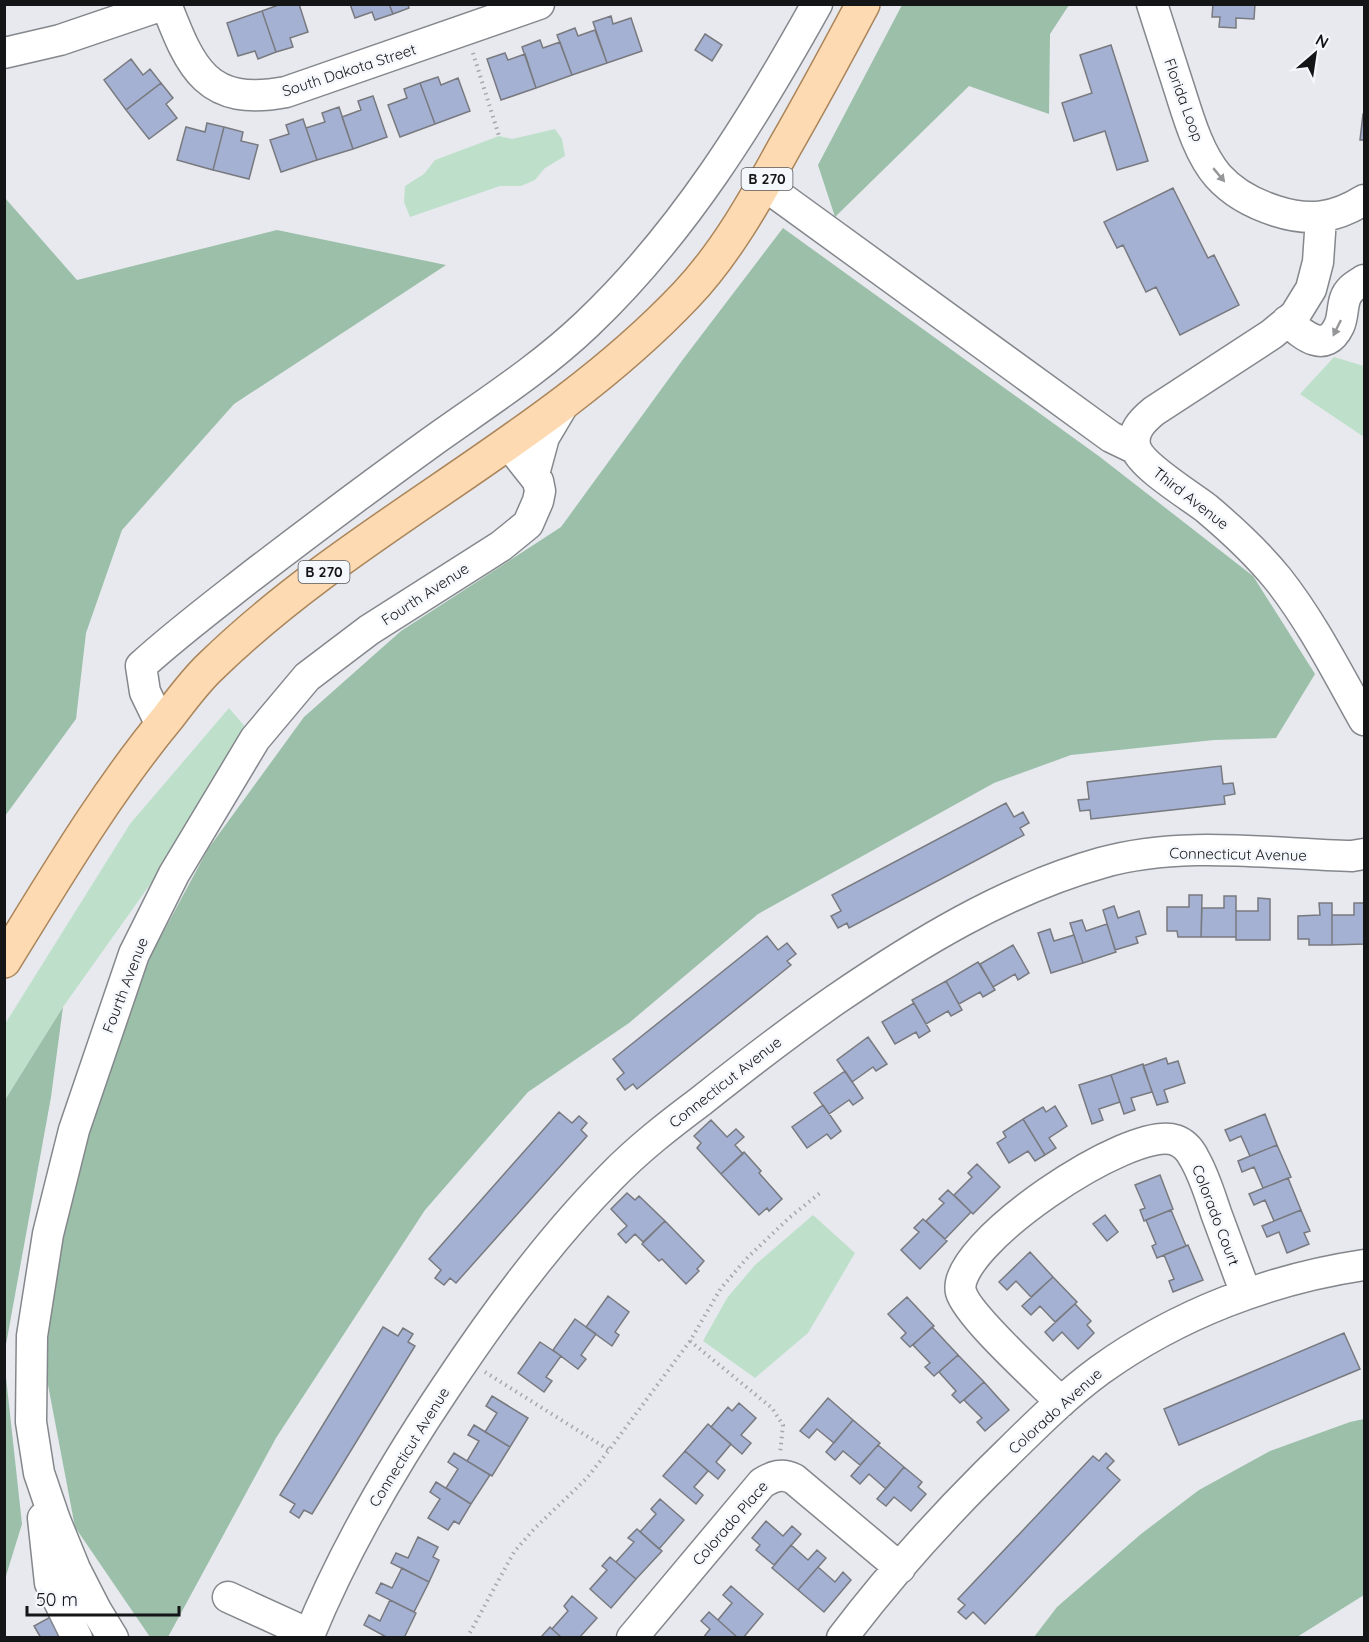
<svg xmlns="http://www.w3.org/2000/svg" width="1369" height="1642" font-family="Quicksand,sans-serif">
<style>
.green{fill:#bee0ca}
.forest{fill:#9bbfa8}
.building{fill:#a4b1d2;stroke:#787a7f;stroke-width:1.5}
.lines{fill:none;stroke-linecap:round;stroke-linejoin:round}
.minor-casing{stroke:#84878c;stroke-width:33}
.major-casing{stroke:#ab855a;stroke-width:36}
.path{stroke:#a6a7ac;stroke-width:4;stroke-dasharray:1.5 4.5;stroke-linecap:butt}
.minor{stroke:#fff;stroke-width:30}
.major{stroke:#fddab2;stroke-width:33}
.oneway{fill:#959697}
.labels{text-anchor:middle;dominant-baseline:central;stroke-width:5;stroke-linejoin:round;paint-order:stroke}
.shield{fill:#f4f7fc;stroke:#57595c;stroke-width:1.5}
.shield-label{font-size:14px;font-weight:bold;fill:#141517}
.street-label{font-size:15px;fill:#141517;stroke:#f4f7fc}
</style>
<rect width="100%" height="100%" fill="#e7e9ef"/>
<path class="green" d="M555 129 562 139 565 156 545 168 535 180 521 186H500L410 217 404 202 405 186 424 174 435 160 499 136 512 139Z
M1334 357 1364 366V437L1300 394Z
M229 708 247 729 154 879 63 1007 5 1100V1024L130 824Z
M813 1215 855 1253 808 1333 755 1378 703 1341 727 1298 755 1265Z"/>
<path class="forest" d="M902 5H1069L1050 34 1049 114 969 86 835 217 818 165Z
M5 198 77 280 277 230 446 265 234 404 122 530 86 633 76 719 5 816Z
M783 228 1100 457 1253 576 1315 674 1276 738 1214 740 1071 755 994 783 758 914 629 1023 528 1092 425 1210 276 1438 168 1637H150L75 1527 45 1369 58 1242 110 1060 152 953 208 849 304 717 401 631 561 527 684 358Z
M63 1007 51 1097 5 1350V1100Z
M4 1359 22 1524 5 1579H4Z
M1364 1419V1595L1297 1637H1034L1057 1607 1141 1534 1199 1490 1270 1451 1350 1422Z"/>
<path class="building" d="M281 4H299L308 32 290 38 293 47 276 52 262 11Z
M350 4H389L393 14 375 20 372 12 355 18Z
M389 4H408L409 8 393 14Z
M1213 4H1255L1254 19 1236 18V28L1219 27 1220 17H1212Z
M262 11 276 52 258 59 255 51 238 56 227 23Z
M611 16 613 24 631 18 642 51 607 63 593 22Z
M575 28 578 36 595 30 607 63 572 75 557 35Z
M705 34 722 45 712 61 695 50Z
M540 40 543 48 560 42 572 75 536 88 522 47Z
M1111 45 1148 161 1117 170 1105 131 1074 141 1062 103 1092 93 1080 55Z
M505 53 508 60 525 54 536 88 501 100 487 59Z
M131 59 143 75 150 69 161 83 126 110 104 80Z
M438 77 441 85 458 78 470 111 435 124 420 83Z
M161 83 173 98 166 104 177 118 149 139 126 110Z
M420 83 435 124 400 137 388 105 407 98 404 89Z
M373 96 387 137 353 149 342 117 361 110 358 101Z
M339 107 353 149 317 160 306 128 325 122 322 113Z
M1363 114H1364V140H1360Z
M303 119 317 160 281 172 270 140 289 134 286 125Z
M207 123 224 127 213 170 177 160 186 127 205 132Z
M224 127 243 132 241 141 258 145 249 179 213 170Z
M1173 188 1208 258 1214 255 1239 305 1180 335 1156 287 1146 292 1123 245 1117 248 1104 222Z
M1221 766 1223 784 1233 783 1235 794 1224 796 1225 804 1091 819 1090 810 1080 811 1078 800 1089 799 1087 782Z
M1006 803 1014 817 1023 812 1029 823 1020 828 1024 835 849 928 847 923 838 928 831 916 841 911 832 895Z
M1189 895H1202L1201 937H1178L1177 931H1167V907H1189Z
M1224 896H1236V937H1201L1202 908H1224Z
M1258 898 1270 899V940H1236V911H1258Z
M1319 903H1332V945H1309V939H1298V916L1320 915Z
M1354 903H1364V944L1332 945V915H1354Z
M1114 906 1118 918 1139 911 1146 934 1136 937 1138 943 1115 950 1103 910Z
M1082 920 1086 931 1107 924 1116 952 1083 963 1070 923Z
M1050 929 1054 941 1074 935 1083 963 1051 973 1038 933Z
M767 936 778 950 787 943 796 954 787 961 791 965 637 1089 633 1084 625 1090 617 1079 624 1073 613 1059Z
M1013 945 1029 973 1018 980 1015 974 993 987 980 964Z
M978 962 995 990 983 997 980 992 959 1004 946 981Z
M946 981 962 1010 951 1016 948 1011 926 1024 912 1000Z
M914 1003 930 1031 919 1038 916 1032 895 1044 882 1022Z
M868 1037 887 1064 876 1071 873 1067 852 1082 837 1060Z
M1166 1058 1168 1064 1178 1061 1185 1083 1164 1090 1168 1102 1157 1105 1143 1066Z
M1143 1064 1152 1092 1131 1098 1135 1110 1124 1114 1111 1075Z
M845 1071 863 1098 853 1105 849 1100 829 1114 814 1093Z
M1111 1075 1120 1102 1099 1109 1103 1120 1092 1124 1079 1085Z
M823 1105 841 1131 831 1139 827 1134 807 1148 792 1127Z
M1055 1106 1067 1126 1049 1138 1056 1148 1045 1155 1023 1119 1043 1107 1046 1112Z
M559 1112 572 1123 579 1116 587 1123 581 1130 587 1136 456 1283 450 1278 444 1285 435 1278 441 1270 429 1259Z
M1265 1114 1277 1145 1250 1156 1241 1136 1230 1141 1225 1130Z
M1023 1119 1045 1155 1035 1161 1028 1151 1009 1163 997 1143 1006 1137 1003 1132Z
M711 1120 727 1137 736 1129 744 1137 735 1145 743 1154 721 1174 697 1148 701 1143 694 1136Z
M1277 1145 1291 1177 1263 1188 1254 1167 1242 1172 1238 1161Z
M744 1152 761 1171 759 1173 782 1199 769 1211 767 1208 759 1215 721 1174Z
M977 1164 1000 1187 973 1214 954 1195 972 1177 968 1173Z
M1160 1175 1173 1209 1144 1221 1140 1210 1145 1208 1135 1185Z
M1288 1178 1301 1210 1274 1221 1265 1200 1254 1205 1249 1194Z
M948 1190 971 1212 945 1239 926 1221 944 1203 939 1199Z
M627 1193 635 1200 639 1196 665 1221 643 1242 635 1234 626 1243 618 1234 627 1226 611 1209Z
M1171 1210 1186 1246 1157 1258 1152 1246 1156 1244 1146 1220Z
M1301 1210 1310 1231 1304 1233 1309 1244 1287 1253 1279 1232 1267 1237 1262 1226Z
M1105 1215 1118 1232 1107 1241 1093 1224Z
M923 1219 947 1241 920 1269 901 1250 919 1232 914 1228Z
M665 1221 704 1261 697 1269 699 1271 686 1284 662 1259 659 1261 642 1244Z
M1188 1245 1203 1280 1173 1292 1169 1281 1174 1279 1164 1255Z
M1030 1252 1053 1277 1031 1297 1016 1281 1007 1290 999 1282Z
M1053 1277 1077 1302 1055 1322 1040 1306 1031 1315 1022 1306Z
M608 1296 629 1312 615 1332 619 1335 612 1346 586 1327Z
M907 1297 934 1326 910 1347 901 1338 906 1333 888 1314Z
M1075 1304 1091 1321 1087 1325 1094 1333 1078 1349 1062 1332 1053 1341 1045 1332Z
M575 1319 596 1334 581 1355 586 1359 578 1369 553 1350Z
M383 1327 398 1336 403 1328 413 1334 408 1342 415 1346 312 1514 304 1510 299 1518 290 1512 295 1504 280 1495Z
M932 1327 958 1355 934 1376 925 1367 930 1363 913 1345Z
M1344 1333 1360 1369 1179 1445 1164 1409Z
M540 1342 561 1356 546 1377 552 1381 544 1392 518 1373Z
M958 1355 984 1382 960 1403 952 1395 956 1391 939 1372Z
M984 1382 1009 1410 985 1431 977 1422 982 1418 964 1400Z
M492 1396 528 1418 510 1447 485 1432 497 1413 486 1406Z
M828 1398 853 1420 834 1443 817 1429 809 1438 800 1431Z
M739 1403 756 1418 741 1435 751 1443 742 1454 711 1427 728 1407 732 1411Z
M853 1420 880 1443 860 1465 843 1451 835 1460 826 1452Z
M708 1424 731 1444 716 1462 725 1470 718 1479 685 1451Z
M474 1425 510 1447 492 1476 467 1461 479 1441 468 1435Z
M878 1445 904 1467 886 1489 869 1474 860 1484 851 1476Z
M685 1451 708 1471 694 1487 703 1495 696 1504 663 1476Z
M454 1453 490 1475 471 1504 446 1488 458 1469 448 1462Z
M1106 1453 1114 1461 1107 1468 1120 1480 985 1624 973 1612 966 1619 958 1612 965 1605 958 1599 1093 1456 1099 1461Z
M904 1467 922 1482 918 1487 926 1494 911 1511 894 1497 886 1506 877 1499Z
M436 1482 471 1504 459 1524 454 1521 448 1530 428 1518 440 1499 430 1492Z
M660 1499 684 1520 659 1549 640 1532 656 1514 651 1509Z
M766 1521 783 1536 792 1526 801 1534 774 1565 756 1550 760 1545 752 1538Z
M637 1529 662 1551 636 1579 616 1562 634 1542 628 1538Z
M418 1537 438 1547 433 1557 439 1560 429 1582 391 1563 396 1553 408 1558Z
M791 1545 808 1560 817 1550 826 1558 798 1590 772 1568Z
M610 1557 636 1579 611 1608 590 1589 607 1570 602 1566Z
M818 1567 835 1582 843 1572 851 1580 824 1612 798 1590Z
M402 1568 429 1582 414 1612 376 1593 381 1583 392 1588Z
M731 1586 763 1614 743 1638H738L718 1620 732 1603 723 1595Z
M572 1596 597 1618 579 1638H562L552 1629 568 1611 564 1606Z
M390 1600 416 1613 404 1638H388L364 1625 369 1615 380 1621Z
M709 1612 718 1620 738 1638H703L710 1629 701 1621Z
M54 1615 60 1638H41L34 1626Z
M550 1627 552 1629 562 1638 541 1637Z"/>
<g class="lines">
<defs>
<path id="minor" d="M1152 4C1161 32 1170 60 1179 88 1188 116 1198 153 1218 176 1234 194 1254 204 1276 211 1310 222 1335 218 1364 200
M4 53 60 40 166 4C191 69 207 107 286 92L539 4
M764 185 1111 437 1136 449
M1321 218 1318 262 1311 289 1295 315 1272 334 1154 411C1143 420 1130 432 1136 449 1143 467 1189 495 1206 508 1231 529 1257 553 1278 579 1312 622 1337 672 1364 720
M1287 321C1303 335 1325 355 1339 326 1343 318 1342 308 1345 299 1348 289 1356 285 1364 280
M534 474 544 437 563 405
M161 725 145 692 141 666C175 635 212 607 249 578 309 532 369 487 430 443 483 405 540 369 587 324 683 233 753 119 817 4
M1061 1402C1040 1381 967 1315 961 1292 949 1247 1131 1124 1175 1140 1184 1143 1190 1150 1194 1158 1204 1175 1210 1195 1216 1213 1226 1240 1236 1267 1246 1294
M43 1518 50 1583 77 1638
M228 1597 309 1634
M113 1638 96 1610 75 1569 55 1520 39 1473 31 1422 32 1336 48 1234 74 1130 134 954 174 874 255 739 307 677 369 630 501 546 528 524 538 501 540 491 538 481 508 443
M308 1638C344 1549 393 1466 446 1387 495 1313 548 1241 610 1178 638 1149 669 1125 701 1101 745 1066 789 1032 835 1000 917 944 1005 890 1101 863 1182 840 1270 854 1352 856L1364 854
M632 1638 762 1483C773 1476 782 1473 794 1479L900 1568
M842 1638C886 1580 935 1525 986 1474 1023 1438 1059 1400 1100 1370 1178 1314 1270 1279 1364 1265"/>
<path id="major" d="M4 961C56 877 106 792 169 716 182 699 195 681 211 666 356 525 547 442 686 295 726 253 756 199 784 148 811 101 837 53 863 4"/>
</defs>
<use href="#minor" class="minor-casing"/>
<use href="#major" class="major-casing"/>
<path class="path" d="M473 53 499 136
M690 1341 772 1408 783 1425 780 1454
M485 1372 609 1450
M467 1638 514 1552 535 1528 586 1479 609 1450 690 1341 721 1288 748 1257 789 1218 820 1193"/>
<use href="#minor" class="minor"/>
<use href="#major" class="major"/>
</g>
<defs><path id="oneway-solid" d="M-6-.8H1V-3.2L6.5 0L1 3.2V.8H-6Z" transform="scale(1.5)"/></defs>
<g class="oneway">
<use href="#oneway-solid" transform="translate(1219 175) rotate(50)"/>
<use href="#oneway-solid" transform="translate(1337 328) rotate(116)"/>
</g>
<g class="labels">
<g class="shield">
<rect x="741.5" y="168" width="51" height="22" rx="4.5"/>
<rect x="298.5" y="561" width="51" height="22" rx="4.5"/>
</g>
<g class="shield-label">
<text x="767" y="179">B 270</text>
<text x="324" y="572">B 270</text>
</g>
<g class="street-label">
<text transform="translate(349 70) rotate(-18)">South Dakota Street</text>
<text transform="translate(1184 100) rotate(70)">Florida Loop</text>
<text transform="translate(1191 498) rotate(38)">Third Avenue</text>
<text transform="translate(425 594) rotate(-33)">Fourth Avenue</text>
<text transform="translate(1238 854) rotate(1)">Connecticut Avenue</text>
<text transform="translate(125 985) rotate(-69)">Fourth Avenue</text>
<text transform="translate(725 1082) rotate(-38)">Connecticut Avenue</text>
<text transform="translate(1216 1215) rotate(69)">Colorado Court</text>
<text transform="translate(1055 1411) rotate(-42)">Colorado Avenue</text>
<text transform="translate(409 1447) rotate(-58)">Connecticut Avenue</text>
<text transform="translate(730 1523) rotate(-49)">Colorado Place</text>
</g>
</g>
<rect width="1369" height="1642" fill="none" stroke="#141517" stroke-width="12"/>
<g transform="translate(1315 54) rotate(29)" stroke="#f4f7fc" stroke-width="4.5" paint-order="stroke">
<path d="M0-4.5L10 22L0 15L-10 22Z" fill="#141517"/>
<text y="-9" font-size="16" font-weight="bold" text-anchor="middle" fill="#141517">N</text>
</g>
<path d="M27 1606v9h152v-9" fill="none" stroke="#141517" stroke-width="3"/>
<text x="36" y="1606" font-size="18" fill="#141517" stroke="#f4f7fc" stroke-width="4.5" paint-order="stroke">50 m</text>
</svg>
